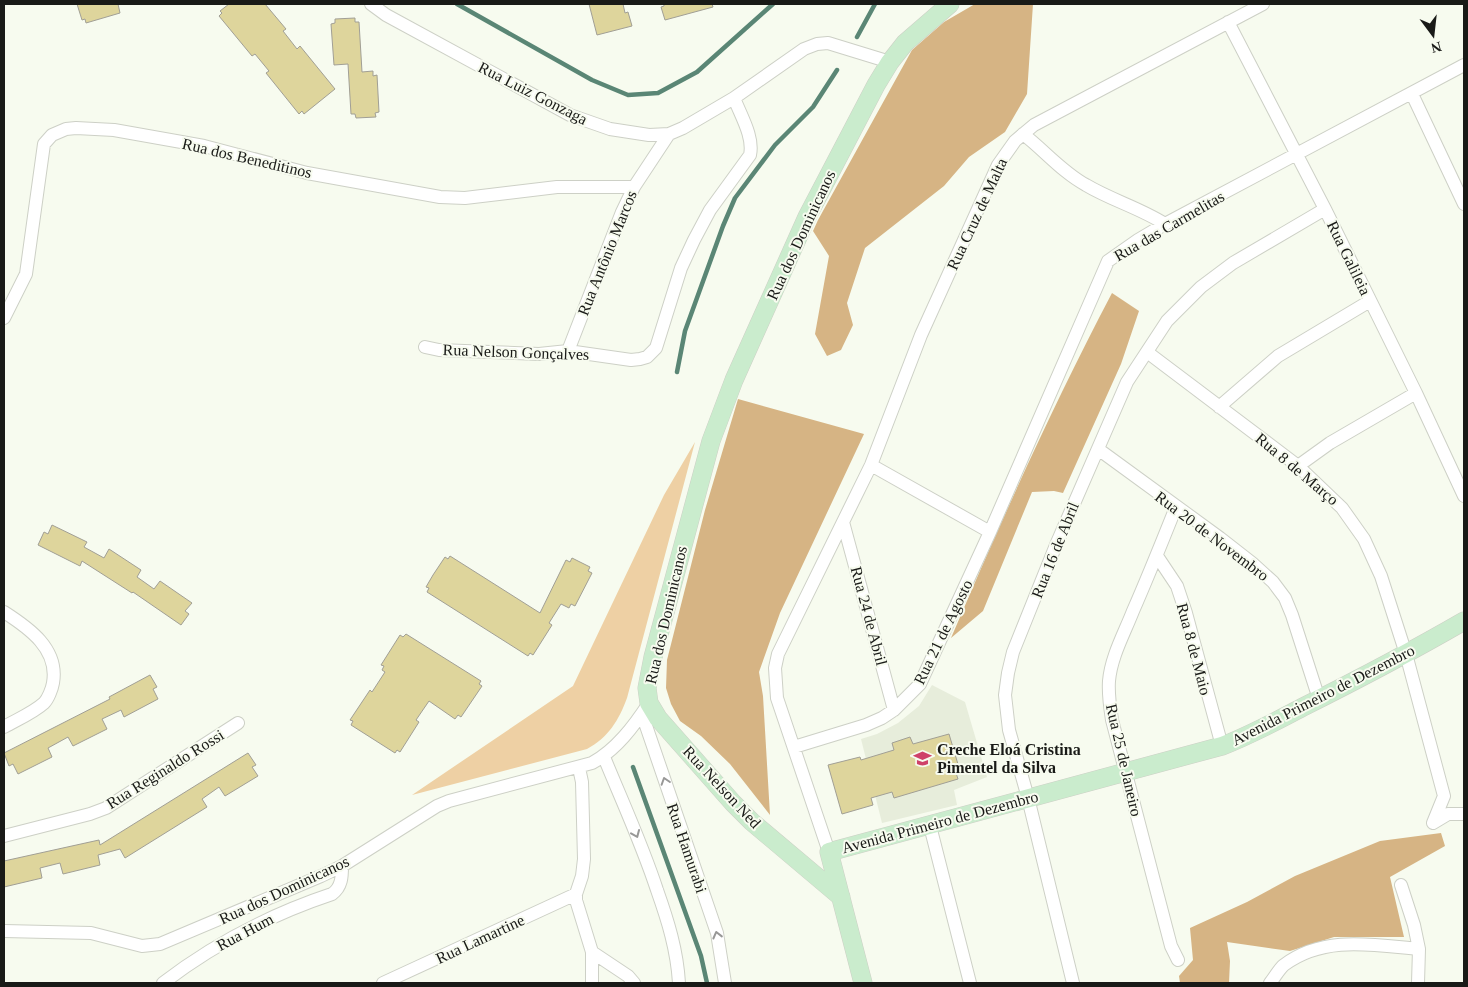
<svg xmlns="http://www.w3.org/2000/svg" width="1468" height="987" font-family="Georgia,serif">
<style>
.built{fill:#e7eddb}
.green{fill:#eed0a4}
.forest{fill:#d6b484}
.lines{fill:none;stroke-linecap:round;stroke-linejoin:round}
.stream{stroke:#5a8675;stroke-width:4.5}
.building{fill:#ded59c;stroke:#a19f95}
.street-casing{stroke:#cdd0c6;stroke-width:14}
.secondary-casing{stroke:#cdd0c6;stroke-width:19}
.street{stroke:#fff;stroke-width:12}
.secondary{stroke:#caeccd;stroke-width:18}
.oneway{stroke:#989897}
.labels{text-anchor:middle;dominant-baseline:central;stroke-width:4;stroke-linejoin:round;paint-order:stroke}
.street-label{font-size:16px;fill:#191a17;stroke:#f7fbef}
.poi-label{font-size:16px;font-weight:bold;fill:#191a17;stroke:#f7fbef;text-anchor:start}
</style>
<rect width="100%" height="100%" fill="#f7fbef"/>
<path class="built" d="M932 685 965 702 987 777 954 790 957 805 882 823 861 739 877 734 898 723 919 706Z"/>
<path class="green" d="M695 442 627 698C619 720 608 738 587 749L412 795 573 686 664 495Z"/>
<path class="forest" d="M975 4H1033L1027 94 1005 132 969 157 944 186 865 248 847 303 853 325 841 350 827 356 815 334 829 256 813 231 818 220 912 50 944 22Z
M1112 293 1139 311 1121 364 1063 493 1054 491 1032 492 983 611 951 638C1001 521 1053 405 1112 293Z
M738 399 864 434 780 613 759 672 763 696 770 815 730 764 701 736 680 721 671 704 666 688 667 660 705 510Z
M1441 833 1445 846 1390 877 1404 937H1334L1290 951 1227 942 1230 961 1229 983H1180L1179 976 1193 960 1190 928 1247 902 1295 876 1380 841Z"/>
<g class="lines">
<path class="stream" d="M457 4 592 80 628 95 658 93 697 72 773 4
M857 37 875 4
M677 372 685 331 723 226 735 198 775 145 813 107 837 70
M633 767 701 956 707 983"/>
</g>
<path class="building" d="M77 4H118L120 13 86 23 85 19 82 20Z
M229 4H265L286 29 283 31 297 49 300 46 335 89 304 114 302 111 299 114 266 73 269 71 255 54 252 56 219 16 222 13 220 11Z
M589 4H623L625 13 628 12 632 26 597 35Z
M664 4H712L713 7 665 20 661 7 664 6Z
M355 18V22H359L362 72 373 71V76L377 75 379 112 375 113 376 117 356 118 355 114H351L348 64 334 65 331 24 335 23V19Z
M52 525 87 542 84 547 104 558 109 549 141 570 137 577 154 589 160 581 192 603 185 611 189 614 181 625 133 592 132 593 82 561 80 566 38 545 44 532 48 534Z
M450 556 540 613 566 560 570 562 572 558 590 567 588 571 592 573 575 606 571 604 569 608 561 604 549 623 552 625 533 655 530 653 528 656 427 592 429 588 426 587 433 575 445 557 448 559Z
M406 634 481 681 479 684 482 686 461 717 458 715 455 719 429 701 416 720 419 722 400 752 397 750 395 753 351 725 353 721 350 720 370 690 372 692 385 672 382 670 384 666 381 665 400 635 403 637Z
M150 675 157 687 153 689 158 699 124 717 121 710 102 719 107 729 73 746 68 737 48 748 52 757 18 774 13 764 9 766 4 753 110 699 109 697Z
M949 734 960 771 956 773 958 779 894 798 892 792 871 798 873 805 842 814 828 765 860 757 861 760 894 750 892 743 910 737 913 744Z
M248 753 256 765 252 767 258 776 225 796 219 787 202 799 207 807 125 858 120 849 98 855 100 865 63 874 60 863 40 868 42 878 4 887V861L99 840 100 845Z"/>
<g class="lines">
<defs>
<path id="street" d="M371 4 386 15 570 115 610 129 649 135 669 134 683 128 734 98 804 49 817 44 828 43 890 62
M1228 22 1325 209 1416 393 1464 496
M1412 94 1464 204
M1023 134C1044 150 1062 172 1086 185 1111 200 1140 208 1165 224
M4 318 26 274 44 144 52 135 66 129 76 128 114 130 204 146 307 173 440 197 465 198 557 187H634
M425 347 439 350 539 354 568 351 631 360 640 359 647 357 656 348 681 268 694 240 710 210 750 155C754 137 741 116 734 98
M568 351 622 212 634 187 669 134
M1147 352 1298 466 1342 508 1364 539 1381 576 1406 654 1444 796 1433 823
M1219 407 1278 356 1370 301
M1098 449 1220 538 1252 563 1273 582 1285 598 1292 615 1319 699
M871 465 990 532
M1298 466 1330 443 1416 393
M1176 507C1162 542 1148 577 1133 611 1124 634 1111 657 1109 681 1108 694 1110 707 1112 720L1171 946 1178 960
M843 522 894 710
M1157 556 1177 586 1186 613 1222 746
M4 612C29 628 59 649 53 683 52 689 48 699 44 703 33 713 16 720 4 727
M642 714 717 933 725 983
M794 747 866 725 882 718 894 710 920 684 990 532 1108 261 1138 240 1165 224 1464 65
M604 757C622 801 642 844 657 890 668 921 677 950 679 983
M579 768 582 782 584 859 582 876 576 894V900L592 952V983
M1433 823 1448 814H1464
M930 826 970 983
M4 836 90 814 106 808 238 723
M829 852 777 698 775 668 778 654 871 465 921 335 998 165 1015 141 1034 125 1263 4
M1401 885 1414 925 1419 949 1418 983
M4 931 91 933 142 946 160 944 321 876 342 866 437 806 449 801 592 763C616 750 634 726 649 703
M592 952 628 976 634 983
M163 983C214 944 272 914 332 894 342 887 342 876 342 866
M383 983 576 894
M1073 983 1028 798 1009 730 1005 695 1008 673 1013 652 1056 545 1127 382 1167 321 1201 287 1233 263 1325 209
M1270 983C1275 977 1279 969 1284 965 1324 935 1373 945 1419 949"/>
<path id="secondary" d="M829 852 1222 746C1251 735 1278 720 1305 706 1359 679 1412 651 1464 621
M829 852 863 983
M841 897 752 822 733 803 658 718 649 703 647 688 653 657 711 441 734 380 807 217 876 85 890 62 905 43 950 4"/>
</defs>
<use href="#street" class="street-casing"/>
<use href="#secondary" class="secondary-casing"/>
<use href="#street" class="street"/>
<use href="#secondary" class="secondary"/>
</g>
<defs><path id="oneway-chevron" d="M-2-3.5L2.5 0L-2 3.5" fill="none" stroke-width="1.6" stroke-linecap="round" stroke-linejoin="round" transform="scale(1.25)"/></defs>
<g class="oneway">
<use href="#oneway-chevron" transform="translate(665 781) rotate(-108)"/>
<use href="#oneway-chevron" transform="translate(636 834) rotate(67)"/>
<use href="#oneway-chevron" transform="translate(717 935) rotate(-104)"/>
</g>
<defs>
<symbol id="school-bare" viewBox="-9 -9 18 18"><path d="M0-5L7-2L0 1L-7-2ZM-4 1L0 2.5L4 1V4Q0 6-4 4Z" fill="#cf4169" stroke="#f7fbef" stroke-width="2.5" paint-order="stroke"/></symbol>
</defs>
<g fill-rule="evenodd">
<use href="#school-bare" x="910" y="746" width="25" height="25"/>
</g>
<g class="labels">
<g class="street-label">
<text transform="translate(533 93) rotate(27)">Rua Luiz Gonzaga</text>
<text transform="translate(247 158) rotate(13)">Rua dos Beneditinos</text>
<text transform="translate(977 214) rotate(-65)">Rua Cruz de Malta</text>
<text transform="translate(1169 226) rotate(-30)">Rua das Carmelitas</text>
<text transform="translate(801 235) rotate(-65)">Rua dos Dominicanos</text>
<text transform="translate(607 253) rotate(-68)">Rua Antônio Marcos</text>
<text transform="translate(1349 258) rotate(64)">Rua Galileia</text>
<text transform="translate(516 352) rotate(2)">Rua Nelson Gonçalves</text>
<text transform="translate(1297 469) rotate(40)">Rua 8 de Março</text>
<text transform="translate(1212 536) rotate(37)">Rua 20 de Novembro</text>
<text transform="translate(1055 550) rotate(-68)">Rua 16 de Abril</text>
<text transform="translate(666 615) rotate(-77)">Rua dos Dominicanos</text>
<text transform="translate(869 616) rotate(75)">Rua 24 de Abril</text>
<text transform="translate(943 632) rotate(-64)">Rua 21 de Agosto</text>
<text transform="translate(1194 649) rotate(75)">Rua 8 de Maio</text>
<text transform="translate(1323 695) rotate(-27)">Avenida Primeiro de Dezembro</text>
<text transform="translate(1124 760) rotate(77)">Rua 25 de Janeiro</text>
<text transform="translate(165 769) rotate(-32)">Rua Reginaldo Rossi</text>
<text transform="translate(722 787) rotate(47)">Rua Nelson Ned</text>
<text transform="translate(940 822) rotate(-15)">Avenida Primeiro de Dezembro</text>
<text transform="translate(687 848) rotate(71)">Rua Hamurabi</text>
<text transform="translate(284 890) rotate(-25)">Rua dos Dominicanos</text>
<text transform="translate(245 932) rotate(-28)">Rua Hum</text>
<text transform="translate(480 939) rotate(-25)">Rua Lamartine</text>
</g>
<g class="poi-label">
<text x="937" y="749">Creche Eloá Cristina<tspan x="937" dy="18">Pimentel da Silva</tspan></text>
</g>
</g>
<rect width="1468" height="987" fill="none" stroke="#191a17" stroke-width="10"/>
<g transform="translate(1433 35) rotate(165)" stroke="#f7fbef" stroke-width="4" paint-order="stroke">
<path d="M0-4L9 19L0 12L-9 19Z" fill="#191a17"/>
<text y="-8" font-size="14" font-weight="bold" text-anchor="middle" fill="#191a17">N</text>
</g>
</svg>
